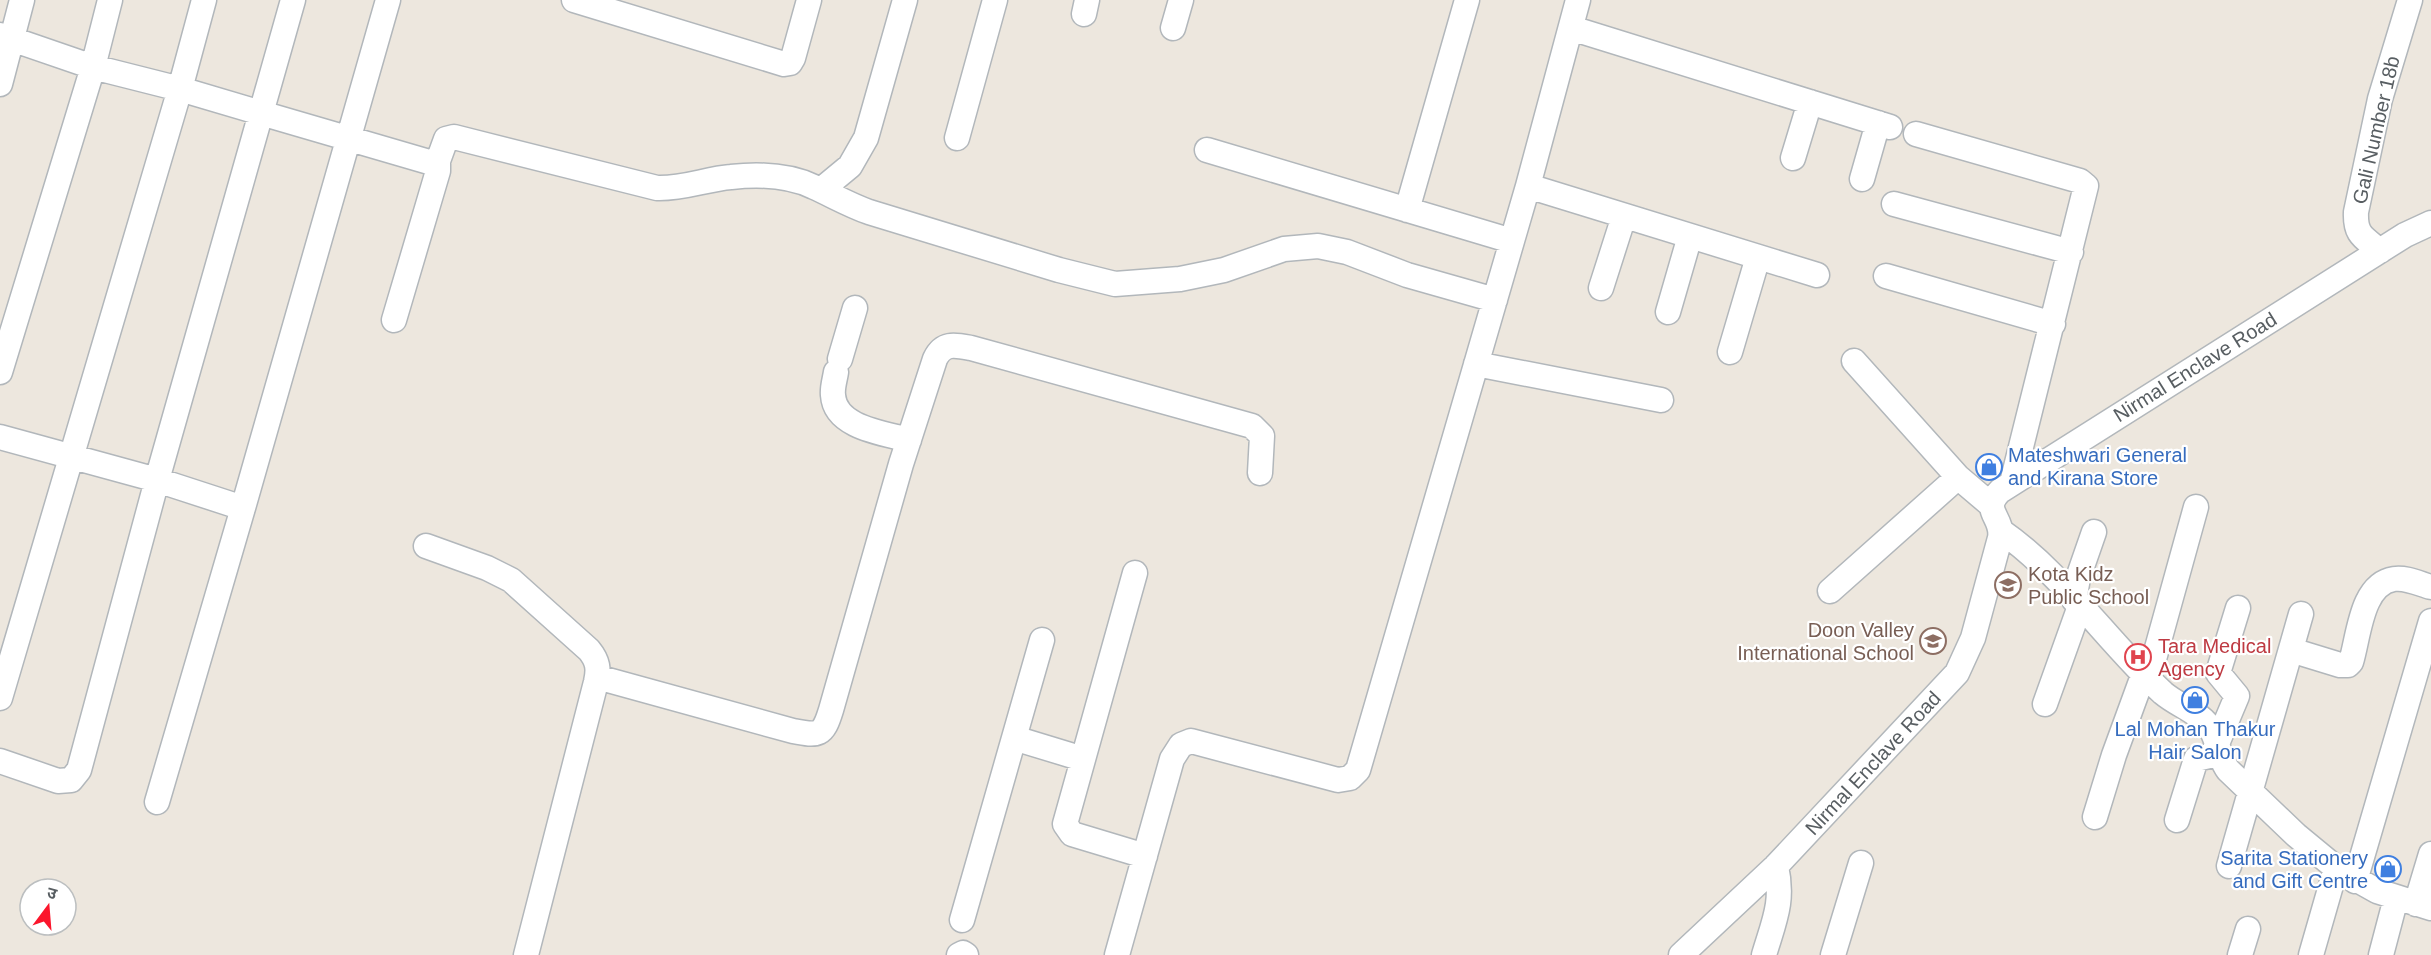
<svg xmlns="http://www.w3.org/2000/svg" width="2431" height="955" font-family="Arial,'Noto Sans Devanagari',sans-serif">
<style>
.lines{fill:none;stroke-linecap:round;stroke-linejoin:round}
.minor-casing{stroke:#b2b7bb;stroke-width:27}
.minor{stroke:#fff;stroke-width:24}
.labels{text-anchor:middle;dominant-baseline:central;stroke-width:4.5;stroke-linejoin:round;paint-order:stroke}
.street-label{font-size:20px;fill:#585e62;stroke:#fff}
.shop-label{font-size:20px;fill:#366cbe;stroke:#fff;text-anchor:start}
.education-label{font-size:20px;fill:#785e54;stroke:#fff;text-anchor:start}
.health-label{font-size:20px;fill:#be3a42;stroke:#fff;text-anchor:start}
</style>
<rect width="100%" height="100%" fill="#ede7de"/>
<g class="lines">
<defs>
<path id="minor" d="M574 0 784 64 790 63 793 58 809 0
M1084 14 1087 0
M1173 28 1181 0
M1571 28 1890 127
M0 35 93 67 180 89 261 113 293 0
M0 84 22 0
M1916 134 2080 181 2086 186 2012 483
M957 138 995 0
M1207 150 1512 241
M1793 158 1810 102
M1862 179 1878 123
M1528 186 1817 275
M821 190 850 166 866 138 905 0
M1894 204 2071 252
M1407 210 1467 0
M2380 251C2363 237 2355 235 2356 212L2380 99 2410 0
M1886 276 2053 324
M1601 288 1624 216
M1668 312 1690 236
M394 320 438 171V161
M1730 352 1758 257
M840 359 855 308
M1854 361 1958 477 1991 505
M1476 364 1661 400
M0 372 93 67 110 0
M836 372C835 379 832 388 833 395 835 428 884 433 909 440
M0 437 157 480 243 508
M2001 531C2063 574 2108 643 2163 693 2177 705 2197 711 2208 725 2219 738 2217 755 2228 770L2296 835 2336 868 2377 891 2431 908
M426 546 487 568 511 580 589 650C598 661 599 669 596 682L526 955
M1135 573 1065 824 1072 834 1145 856
M1830 591 1958 477
M2074 600 2078 578 2094 532
M2291 650 2340 665H2348L2351 662C2359 636 2361 584 2394 579 2406 577 2420 584 2431 587
M597 677 793 731C819 736 823 736 831 710L901 464 935 359C943 342 955 345 971 348L1252 426 1262 436 1260 473
M0 698 180 89 204 0
M2045 704 2080 606
M1014 738 1083 759
M2216 746 2237 696 2218 673 2238 608
M0 761 58 781 71 780 79 770 157 480 261 113 429 162 438 161 446 139 454 137 657 188C683 189 706 179 731 177 758 174 789 175 814 187 832 195 849 205 869 212L1059 270 1115 284 1180 279 1224 270 1284 249 1318 246 1347 252 1407 275 1495 300
M157 802 243 508 388 0
M2095 817 2114 755 2144 673 2154 659 2196 507
M2177 820 2196 759 2218 754
M2229 866 2301 614
M2355 881 2431 621
M2416 904 2431 854
M962 920 1042 640
M959 955 963 953 966 955
M1117 955 1172 759 1181 745 1191 741 1338 780 1350 778 1358 770 1528 186 1578 0
M1681 955 1776 866 1957 673 1973 638 2000 538C2004 517 1980 511 2000 491L2405 235 2431 223
M1764 955C1774 921 1784 902 1776 866
M1833 955 1861 863
M2240 955 2248 929
M2311 955 2336 868
M2381 955 2396 898"/>
</defs>
<use href="#minor" class="minor-casing"/>
<use href="#minor" class="minor"/>
</g>
<defs>
<symbol id="shop-ring" viewBox="-11 -11 22 22"><circle r="9.5" fill="#fff" stroke="#3f7fe0" stroke-width="1.5"/><path d="M-5-2.5h2.3a2.7 3.5 0 0 1 5.4 0H5L5.5 6h-11ZM-1.5-2.5h3a1.5 2.3 0 0 0-3 0Z" fill="#3f7fe0"/></symbol>
<symbol id="school-ring" viewBox="-11 -11 22 22"><circle r="9.5" fill="#fff" stroke="#8d6e63" stroke-width="1.5"/><path d="M0-5L7-2L0 1L-7-2ZM-4 1L0 2.5L4 1V4Q0 6-4 4Z" fill="#8d6e63"/></symbol>
<symbol id="hospital-ring" viewBox="-11 -11 22 22"><circle r="9.5" fill="#fff" stroke="#e0444e" stroke-width="1.5"/><path d="M-5-5h3v3.5h4V-5h3V5h-3V1.5h-4V5h-3Z" fill="#e0444e"/></symbol>
</defs>
<g fill-rule="evenodd">
<use href="#shop-ring" x="1974" y="452" width="30" height="30"/>
<use href="#school-ring" x="1993" y="570" width="30" height="30"/>
<use href="#school-ring" x="1918" y="626" width="30" height="30"/>
<use href="#hospital-ring" x="2123" y="642" width="30" height="30"/>
<use href="#shop-ring" x="2180" y="685" width="30" height="30"/>
<use href="#shop-ring" x="2373" y="854" width="30" height="30"/>
</g>
<g class="labels">
<g class="street-label">
<text transform="translate(2376 130) rotate(-77)">Gali Number 18b</text>
<text transform="translate(2195 367) rotate(-32)">Nirmal Enclave Road</text>
<text transform="translate(1873 763) rotate(-47)">Nirmal Enclave Road</text>
</g>
<g class="shop-label">
<text x="2008" y="455">Mateshwari General<tspan x="2008" dy="23">and Kirana Store</tspan></text>
<text x="2195" y="729" text-anchor="middle">Lal Mohan Thakur<tspan x="2195" dy="23">Hair Salon</tspan></text>
<text x="2368" y="858" text-anchor="end">Sarita Stationery<tspan x="2368" dy="23">and Gift Centre</tspan></text>
</g>
<g class="education-label">
<text x="2028" y="574">Kota Kidz<tspan x="2028" dy="23">Public School</tspan></text>
<text x="1914" y="630" text-anchor="end">Doon Valley<tspan x="1914" dy="23">International School</tspan></text>
</g>
<g class="health-label">
<text x="2158" y="646">Tara Medical<tspan x="2158" dy="23">Agency</tspan></text>
</g>
</g>
<g transform="translate(48 907) rotate(16)"><circle r="28" fill="#ffffff" stroke="#bcbfc0" stroke-width="1.5"/>
<path d="M0-4.5L10 22L0 15L-10 22Z" fill="#fb162c"/>
<text y="-9" font-size="16" font-weight="bold" text-anchor="middle" fill="#585e62">उ</text>
</g>
</svg>
